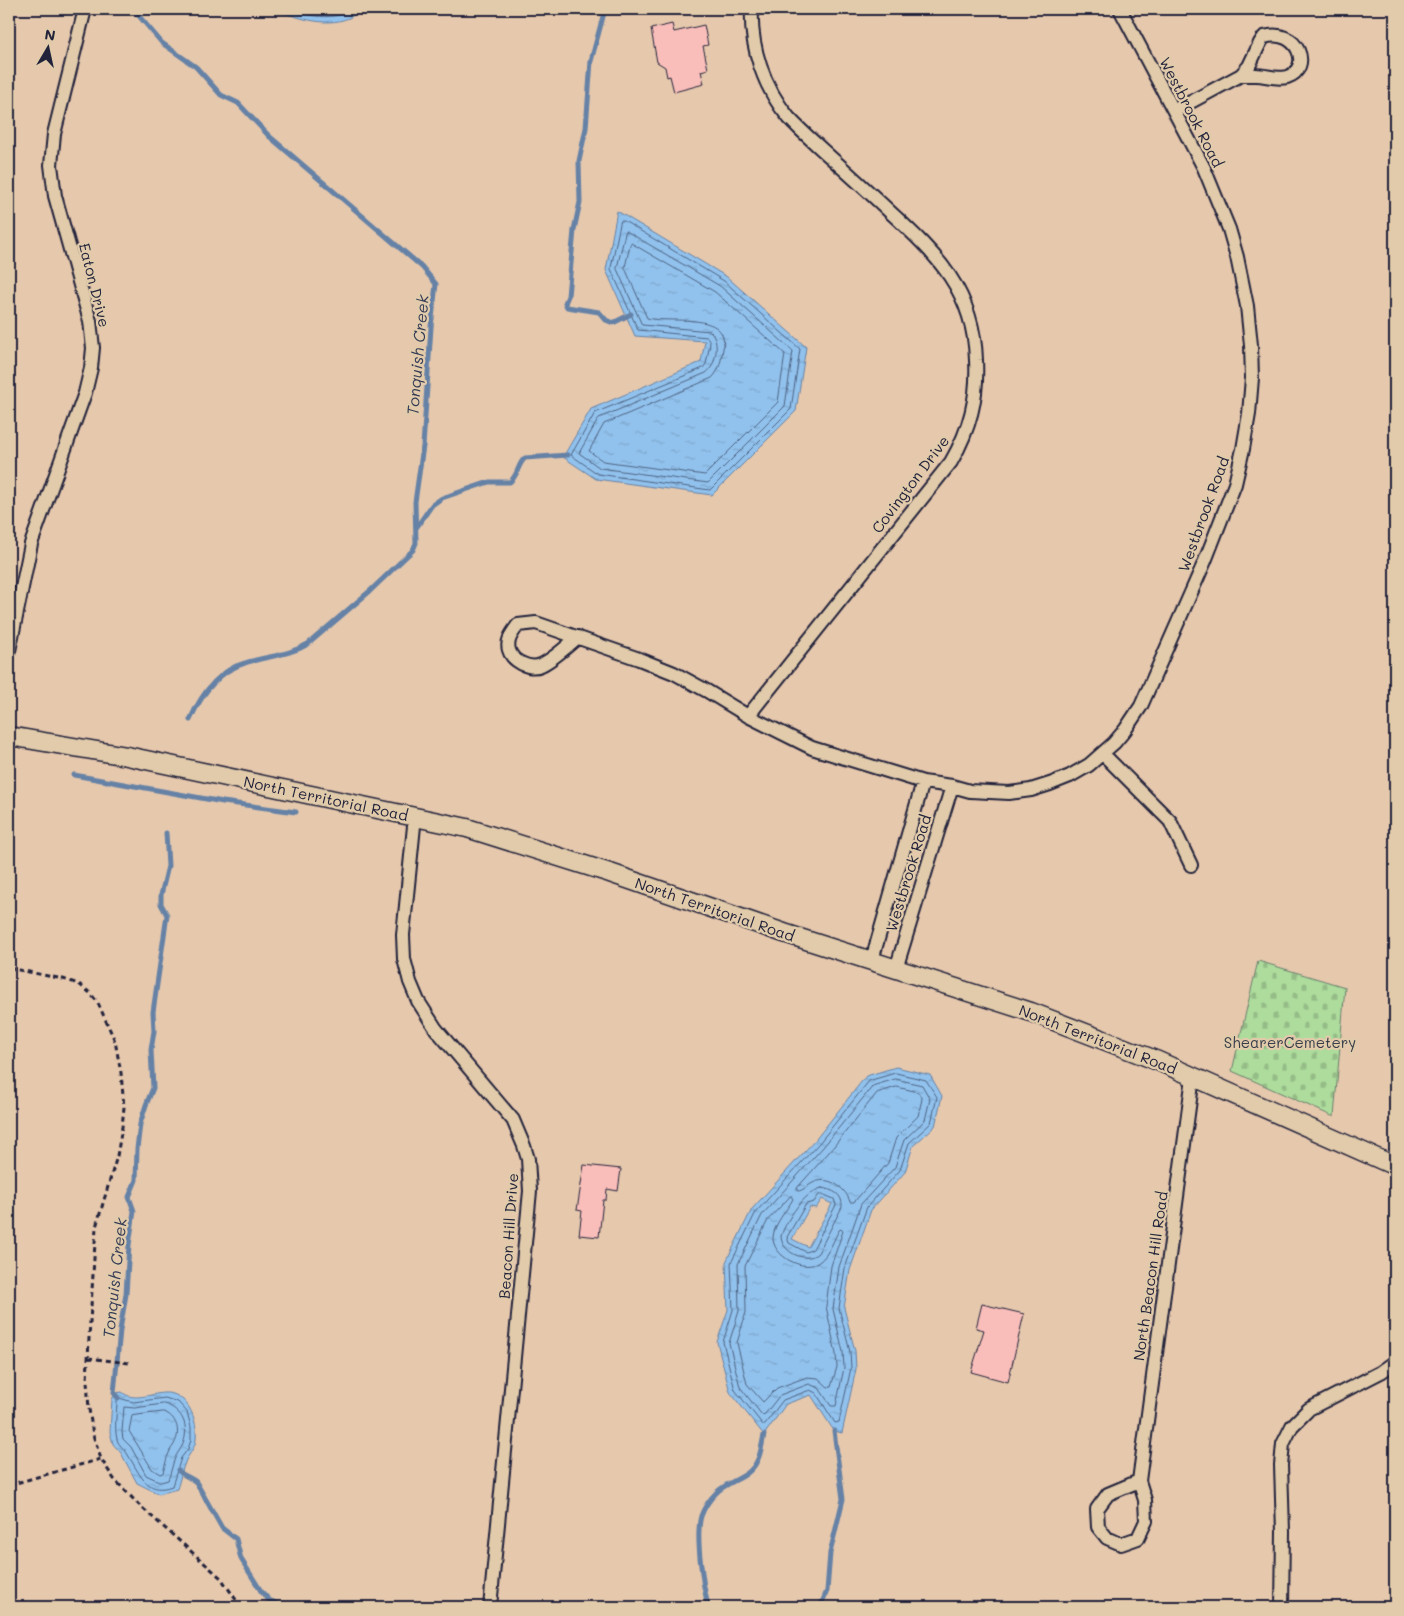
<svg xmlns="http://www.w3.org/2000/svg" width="1404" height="1616" font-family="Mali,sans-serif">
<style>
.cemetery{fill:url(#cemetery-stones);stroke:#687f6c}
.water{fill:url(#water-ripples);stroke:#6582a6;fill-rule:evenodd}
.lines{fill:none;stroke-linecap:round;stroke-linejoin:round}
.shore{stroke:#4e6282;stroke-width:1}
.stream{stroke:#6582a6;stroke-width:5}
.building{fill:#fabeba;stroke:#22223b}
.minor-casing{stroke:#22223b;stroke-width:16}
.secondary-casing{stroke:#22223b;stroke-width:21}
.path{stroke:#22223b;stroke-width:3;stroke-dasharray:5 4;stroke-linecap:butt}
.minor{stroke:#e1cbaa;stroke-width:12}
.secondary{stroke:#e1cbaa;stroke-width:18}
.labels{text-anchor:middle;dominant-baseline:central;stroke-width:4.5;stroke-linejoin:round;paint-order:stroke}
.street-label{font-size:15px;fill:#22223b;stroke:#e1cbaa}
.park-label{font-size:15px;fill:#373e4a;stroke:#e1cbaa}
.water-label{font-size:16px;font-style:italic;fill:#333a56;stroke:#e1cbaa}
</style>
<defs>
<pattern id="cemetery-stones" width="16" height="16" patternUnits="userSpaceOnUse" patternTransform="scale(1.25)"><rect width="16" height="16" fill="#addc9c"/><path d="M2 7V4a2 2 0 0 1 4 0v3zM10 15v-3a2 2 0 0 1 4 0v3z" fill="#95bc87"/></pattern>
<pattern id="water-ripples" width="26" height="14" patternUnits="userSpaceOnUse" patternTransform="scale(1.25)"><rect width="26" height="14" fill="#91c2ed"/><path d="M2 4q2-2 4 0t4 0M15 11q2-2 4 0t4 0" fill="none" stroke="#7da6cc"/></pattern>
</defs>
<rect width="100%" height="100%" fill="#e6c8ad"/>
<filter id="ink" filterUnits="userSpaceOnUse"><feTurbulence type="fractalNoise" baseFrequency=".02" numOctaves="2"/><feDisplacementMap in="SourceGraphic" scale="10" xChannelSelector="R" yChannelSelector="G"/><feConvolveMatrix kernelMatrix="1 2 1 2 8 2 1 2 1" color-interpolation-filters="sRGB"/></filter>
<g filter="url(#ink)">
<path class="cemetery" d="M1258 961 1345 987 1334 1117 1232 1071Z"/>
<path class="water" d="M273 9H362C358 12 353 16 349 18 324 28 296 17 273 9Z
M617 211 727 277 806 347 796 411 712 495 596 479 563 457 591 409 701 362 705 341 635 336 606 270Z
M896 1067 930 1075 942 1096 935 1126 913 1146 905 1172 871 1210 850 1270 844 1308 855 1351 856 1369 842 1433 834 1431 811 1395 786 1404 764 1435 730 1392 717 1342 728 1310 726 1262 752 1209 816 1139 866 1076ZM822 1199 832 1204 808 1247 792 1239 810 1207 816 1208Z
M122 1392C133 1402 150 1394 163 1393 187 1391 198 1419 196 1439 195 1448 190 1453 186 1460 182 1469 180 1480 177 1489L159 1494 137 1483 121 1453 113 1444 110 1432 112 1399 116 1393Z"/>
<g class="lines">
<path class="shore" d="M287 9C307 16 334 22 353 9
M621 221H624L724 281 800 349 791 409 710 490 598 474 571 455 595 413 703 368 706 364 710 343 707 337 638 330 611 269Z
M626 231 720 286 793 351 785 406 708 483 600 468 579 453 599 418 706 373C716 366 721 340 710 331L642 325 617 269Z
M631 243 715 292 785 354 778 402 705 475 603 461 589 451 604 424 712 378C720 370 721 360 723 349 731 310 669 324 647 318L625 268Z
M896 1073 926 1080 937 1097 931 1123 909 1143 900 1170 867 1207 845 1268 839 1308 850 1352 851 1368 839 1422 835 1423 816 1393 810 1390 783 1400 765 1424 763 1425 735 1390 723 1342 733 1310 731 1263 756 1212 820 1142 869 1081Z
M896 1079 922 1085 930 1099 925 1120 904 1140 895 1167 861 1204 839 1267 833 1309 843 1352 844 1368 836 1406H831L819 1388 809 1384 780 1395 765 1414 762 1415 740 1387 729 1343 739 1311 738 1264 762 1215 824 1146 873 1086Z
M897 1087 918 1092 922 1099 918 1116 896 1138 888 1163 854 1202H850C846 1188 829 1176 815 1182 807 1185 804 1191 797 1191V1188L830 1151 877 1093Z
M822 1188C833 1190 843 1194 842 1207L818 1253C806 1264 781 1252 781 1236 787 1219 804 1192 822 1188Z
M822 1194 834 1199 836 1205 813 1249 806 1252 789 1243 787 1237 806 1204 814 1202 818 1196Z
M791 1196 793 1199C787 1210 774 1224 773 1237 772 1256 804 1273 819 1262 829 1255 834 1239 839 1230L841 1229 843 1231 831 1266 826 1306 836 1354 837 1367 831 1387H828L818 1378 807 1377 777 1388 763 1402 747 1384 737 1343 746 1312 745 1266 768 1220Z
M119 1398 133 1402 165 1398 178 1402 187 1412 191 1427V1440L188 1449 181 1458 172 1486C146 1496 139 1472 128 1455 125 1449 118 1445 117 1439 114 1429 117 1411 117 1401Z
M164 1404C182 1409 190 1426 183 1444 181 1449 177 1453 175 1458 172 1465 171 1473 168 1480L161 1482 146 1475 131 1447 123 1439 122 1432 124 1407 134 1408Z
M164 1412C176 1416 181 1431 175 1442 174 1446 170 1449 169 1453 166 1459 165 1466 163 1473L160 1474 152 1469 129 1431 132 1416Z"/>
<path class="stream" d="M133 9 162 43 196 67 221 95 238 103 269 136 422 267 436 284 431 327 423 446 415 502 416 543 413 550 370 591 308 644C288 656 266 656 245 663 217 671 201 695 190 720
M605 9 591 61 586 128 579 161 580 202 574 230 568 296 565 303 567 307 599 312 606 320 613 323 631 314
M416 528 432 505 442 498 489 482H510C519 474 517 465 525 458L568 455
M74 775 223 802 296 812
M118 1398 114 1393 120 1330 126 1294 129 1245 134 1211 129 1197 136 1180 137 1149 140 1124 146 1105 153 1088 151 1050 154 1031 153 1012 167 915 161 904V895L168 866 166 833
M178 1470C183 1476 190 1477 196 1482L222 1528 236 1539 241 1559 261 1591 269 1600 285 1607
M708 1607C703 1585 695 1537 701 1516 704 1508 710 1499 716 1493 728 1480 749 1479 757 1461 761 1454 762 1443 764 1435
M820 1607 827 1591 830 1553 843 1499 834 1431"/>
</g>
<path class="building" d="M672 24 674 32 704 25 708 45 703 46 708 69 701 71 704 84 674 92 670 76 667 77 665 67 657 62 651 29Z
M584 1165 621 1169 618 1191 607 1189 606 1200H603L599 1237 579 1235 582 1211 577 1210Z
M982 1304 1024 1314 1008 1382 971 1372 984 1330 976 1328Z"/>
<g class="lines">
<defs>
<path id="minor" d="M1174 111 1241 75 1249 66 1260 43 1264 37C1298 27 1313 69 1287 77 1276 80 1266 75 1256 75 1251 75 1246 75 1241 75
M578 637C567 646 554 659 541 665 529 670 512 661 509 650 506 640 513 632 518 625L536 623 639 659 674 673 707 691 748 716 812 748 923 782 952 786 970 791 1009 793 1031 790 1050 784 1070 776 1089 765 1114 743 1125 730 1141 706 1205 561 1235 484 1243 449 1249 414 1252 378 1251 345 1247 306 1237 257 1229 229 1204 168 1120 9
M9 651 31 544 85 393 91 368 93 348 90 321 55 196 51 165 54 134 85 9
M748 716 951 462C970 429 978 398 976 360 974 291 937 255 889 211 869 192 848 173 828 155 815 143 801 131 789 118 764 88 750 47 752 9
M1103 754 1170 821 1191 865
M415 816 403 935 404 959 410 982 418 1001 436 1029 513 1120 524 1146 528 1159 530 1191 490 1607
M872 960 923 782
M896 969 952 786
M1139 1481 1108 1494 1097 1509 1098 1527 1107 1538 1121 1544 1138 1538 1146 1521 1145 1500 1139 1481 1193 1077
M1282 1607 1283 1532 1281 1465 1283 1444 1292 1426 1309 1409 1381 1372 1395 1362"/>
<path id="secondary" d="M9 736 127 756 467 828 610 873 784 933 1031 1012 1158 1061 1395 1166"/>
</defs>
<use href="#minor" class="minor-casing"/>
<use href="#secondary" class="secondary-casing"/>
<path class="path" d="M9 968 63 979 79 984 90 993 98 1003 115 1041 121 1073 124 1107 122 1127 117 1156 96 1227 89 1338 87 1381 89 1409 93 1435 101 1459 114 1479 139 1505 221 1578 241 1607
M88 1358 129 1363
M9 1485 101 1459"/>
<use href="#minor" class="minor"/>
<use href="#secondary" class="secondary"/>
</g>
</g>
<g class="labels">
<g class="street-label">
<text transform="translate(1192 112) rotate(63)">Westbrook Road</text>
<text transform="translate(95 285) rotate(76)">Eaton Drive</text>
<text transform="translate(910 484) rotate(-53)">Covington Drive</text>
<text transform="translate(1203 514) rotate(-70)">Westbrook Road</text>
<text transform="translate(326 798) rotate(12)">North Territorial Road</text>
<text transform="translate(908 873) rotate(-73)">Westbrook Road</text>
<text transform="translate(715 909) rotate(19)">North Territorial Road</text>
<text transform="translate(1098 1039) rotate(21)">North Territorial Road</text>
<text transform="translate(508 1236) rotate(-86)">Beacon Hill Drive</text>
<text transform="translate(1150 1276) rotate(-82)">North Beacon Hill Road</text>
</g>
<g class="park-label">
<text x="1290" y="1042">ShearerCemetery</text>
</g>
<g class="water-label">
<text transform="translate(417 355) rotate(-85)">Tonquish Creek</text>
<text transform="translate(114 1278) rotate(-84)">Tonquish Creek</text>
</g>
</g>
<rect width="1404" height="1616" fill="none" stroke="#e1cbaa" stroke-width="30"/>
<rect x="15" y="15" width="1374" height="1586" fill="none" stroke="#22223b" stroke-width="2" filter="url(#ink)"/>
<g transform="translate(48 48) rotate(9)" stroke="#e1cbaa" stroke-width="4" paint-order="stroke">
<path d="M0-4L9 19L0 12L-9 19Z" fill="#22223b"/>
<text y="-8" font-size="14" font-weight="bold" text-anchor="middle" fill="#22223b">N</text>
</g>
</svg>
